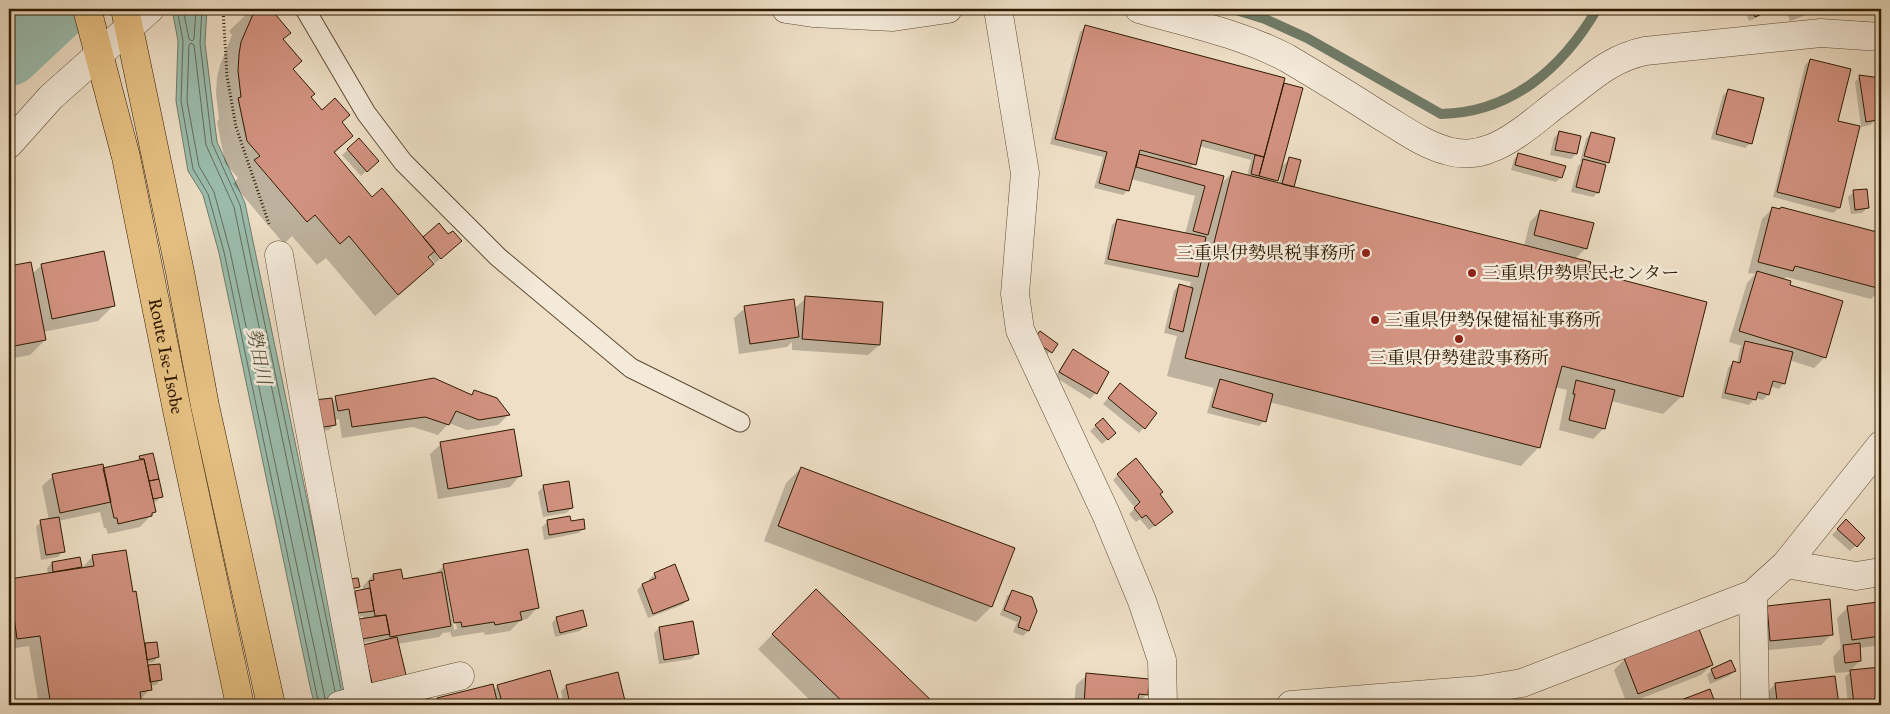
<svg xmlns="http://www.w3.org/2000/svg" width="1890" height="714" font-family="'IM FELL Great Primer','Noto Serif JP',serif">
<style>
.water{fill:#9bbdae;stroke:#707c69}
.shadow{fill:#0003;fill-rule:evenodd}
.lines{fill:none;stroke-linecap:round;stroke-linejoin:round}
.shore{stroke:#656c58;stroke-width:1}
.stream{stroke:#707c69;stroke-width:10}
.river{stroke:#9bbdae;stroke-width:64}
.building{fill:#d29280;stroke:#2f1a01}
.service-casing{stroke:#5f4b32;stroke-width:21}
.minor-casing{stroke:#5f4b32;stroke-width:29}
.tertiary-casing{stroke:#5f4b32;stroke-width:29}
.primary-casing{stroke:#2f1a01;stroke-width:29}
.path{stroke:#2f1a01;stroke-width:3;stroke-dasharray:1 2.5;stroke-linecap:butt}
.service{stroke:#f4eada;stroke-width:19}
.minor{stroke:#f4eada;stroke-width:28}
.tertiary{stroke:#f4eada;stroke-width:28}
.primary{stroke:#e7c083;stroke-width:28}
.poi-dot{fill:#8f2418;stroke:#f4eada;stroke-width:2}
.labels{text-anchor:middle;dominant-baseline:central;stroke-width:5;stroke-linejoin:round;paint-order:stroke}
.poi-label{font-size:18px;fill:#2f1a01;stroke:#f4eada;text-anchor:start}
.street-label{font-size:18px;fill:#2f1a01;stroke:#f4eada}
.water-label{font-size:19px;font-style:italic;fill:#55533e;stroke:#f4eada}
</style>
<rect width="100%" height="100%" fill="#eedfc6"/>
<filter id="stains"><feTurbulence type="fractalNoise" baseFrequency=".004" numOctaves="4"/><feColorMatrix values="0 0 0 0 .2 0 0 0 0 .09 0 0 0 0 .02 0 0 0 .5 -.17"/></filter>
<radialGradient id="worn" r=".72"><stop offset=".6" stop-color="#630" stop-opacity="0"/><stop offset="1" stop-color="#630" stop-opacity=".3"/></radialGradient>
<path class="water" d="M25 9H101L33 67Z
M172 9H207L205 43 217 142 245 203 350 705H315L311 691 219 253 203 195 188 171 176 101 178 41Z"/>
<path class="shadow" d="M252 9H269L289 33 282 40 292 69 310 98 322 112 341 123 352 136 334 154 371 199 423 239 455 247 435 263 429 255 427 257 433 264 410 286 375 316 326 258 317 265 292 236 284 244 233 184 238 178 225 163 217 122 219 119 216 94 217 77 220 65 232 35 229 31Z
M1744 9H1775L1749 21Z
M1785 9H1822L1790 21Z
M1085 27 1281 88 1284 85 1281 167 1290 159 1292 187 1524 246 1530 222 1540 211 1586 248 1575 259 1587 272 1682 396 1663 414 1611 401 1604 428 1593 439 1559 430 1567 390 1555 387 1539 447 1521 466 1269 402 1264 421 1259 426 1207 413 1214 388 1167 376 1177 336 1164 333 1174 291 1179 285 1189 288 1191 282 1104 264 1112 225 1117 220 1185 234 1195 196 1131 179 1128 190 1123 195 1094 188 1103 157 1050 144 1080 32ZM1199 146 1251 160 1247 176 1233 172 1220 185 1190 168 1194 164ZM1281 176 1279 184 1274 183Z
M1810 60 1837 122 1839 208 1833 213 1773 197 1805 65Z
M1860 76 1881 80V90L1875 114 1876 120 1870 125 1861 127 1855 82Z
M1729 90 1751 143 1745 148 1711 139 1723 95Z
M1559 132 1576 154 1571 159 1550 155 1554 138Z
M1591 133 1608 162 1605 165 1598 192 1593 197 1571 192 1578 166 1582 162H1580L1586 139Z
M359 140 377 161 361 176 342 155Z
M1519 154 1561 177 1556 182 1511 170 1514 159Z
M1854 192 1868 207 1862 213 1851 214 1848 197Z
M1773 208 1779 210 1781 208 1881 234V289L1871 299 1786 277 1783 280 1789 286 1825 357 1814 368 1789 360 1784 383 1779 389 1770 386 1768 394 1763 400 1755 398 1749 405 1721 398 1728 368 1733 362 1737 363 1740 348 1742 346 1729 342 1747 283 1755 274 1748 273 1762 219ZM1767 380 1782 382V384Z
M103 253 113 306 98 321 43 332 45 340 30 355 9 359V267L30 263 32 274 41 266Z
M806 298 879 345 868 355 792 350V342L787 347 739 354 734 318 745 308 794 309Z
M1029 345H1056L1045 357Z
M1073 351 1108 373 1096 393 1090 399 1055 377 1068 356Z
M1115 390 1155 414 1139 433 1103 404Z
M474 392 508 415 498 425 467 430 449 423 438 435 413 427 342 438 339 419 334 420 335 425 329 430 313 432 336 398 470 396Z
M1103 419 1109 438 1102 444 1090 431Z
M441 444 520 476 510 487 438 499 430 454Z
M152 455 161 496 156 502 152 503 154 512 140 527 108 534 106 528H104L100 512 58 521 63 551 58 557 41 560 36 527 41 521 49 520 42 486 53 476 102 469 135 462 140 457Z
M801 468 1014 548 991 607 976 622 764 541 786 483Z
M1118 475 1159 495 1166 517 1149 530 1140 519 1136 522 1129 514 1135 508 1113 480Z
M1881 478V510L1879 511 1876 483Z
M544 486 572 508 566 513 543 517 538 492Z
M1846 521 1864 538 1850 551 1832 535Z
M547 522H570L584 528 579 533 544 540 542 527Z
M93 556 131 593 144 646 156 643 158 657 153 662 146 663 147 668 161 679 156 685 150 686V689L140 700V705H39L29 646 9 649V580L48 574 47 568 52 563 79 559 81 569Z
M444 566 537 608 527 619 521 620 510 631 485 635 484 632 452 637 450 632 444 633V632L439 637 397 644 405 675 367 687 358 652 379 643 378 640 357 644 364 620 363 616 360 617 356 595 350 598 355 593 361 591 363 589V586L373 575 402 580 435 574ZM444 572H446L457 629 454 630Z
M655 574 688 600 682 605 648 618 637 590 642 585 650 582 649 579Z
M816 591 934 705H815L758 649Z
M1013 591 1028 631 1023 636 1013 632 1017 622 1000 615 1007 596Z
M1881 597V645L1859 648 1860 661 1850 671 1881 668V705H1848L1845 677 1850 672 1835 673 1833 657 1841 648 1837 618 1848 607 1872 604 1878 598Z
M1767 608 1832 634 1821 645 1760 651 1756 618Z
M557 618 585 626 580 631 555 637 552 623Z
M659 628 697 653 692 659 659 664 654 633Z
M1625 659 1712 665 1701 675 1627 704 1614 670Z
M1712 670 1734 671 1729 676 1710 684 1707 675Z
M549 671 559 705H431L437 699 493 691 498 686Z
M617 674 625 705H564L561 691 566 686Z
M1087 675 1146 695 1136 705H1074L1076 685Z
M1834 678 1837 705H1766L1765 695 1775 684Z
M428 699 429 705H414L418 701Z"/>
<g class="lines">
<path class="shore" d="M30 9 37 55 75 24
M36 9 41 41 43 42 74 17
M44 9 46 26 49 28 72 9
M177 9 183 41 181 101 193 169 208 194 224 252 319 705
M183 9 189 39 192 41 194 39 196 9
M202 9 200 43 212 143 240 205 341 689
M326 703 230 251 214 192 199 166 187 101 189 45 191 43 194 45 206 145 234 207 335 691"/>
<path class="stream" d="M1233 9 1265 19 1307 38 1441 114C1512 113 1563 67 1597 9"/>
<path class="river" d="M9 54 57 9"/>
</g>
<path class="building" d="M251 9H271L291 33 283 39 302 61 293 69 315 94 311 97 322 110 335 98 350 115 342 122 353 136 334 152 372 197 382 188 435 251 428 257 434 264 398 295 349 236 340 244 315 215 307 222 254 160 260 156 247 141 238 98 241 97 238 71 239 54 241 42 254 12Z
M1752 9H1773L1755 17Z
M1085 25 1285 78 1264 157 1202 140 1196 165 1140 150 1129 191 1099 183 1107 152 1055 139Z
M1810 59 1851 69 1838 121 1860 126 1840 208 1777 192Z
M1859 75 1881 78V95L1876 114 1877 120 1866 122Z
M1284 83 1303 88 1278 181 1259 176Z
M1728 89 1764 98 1752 144 1716 134Z
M1559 131 1581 136 1577 154 1555 150Z
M1591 132 1615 138 1609 163 1584 156Z
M359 138 379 161 367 172 347 149Z
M1518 153 1566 166 1562 178 1515 165Z
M1139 154 1224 176 1208 235 1193 231 1205 186 1136 167Z
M1255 155 1264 157 1259 176 1251 174Z
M1289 157 1301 160 1294 187 1282 184Z
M1583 159 1606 165 1599 193 1576 187Z
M1232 171 1591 262 1588 271 1707 302 1683 397 1562 366 1540 448 1185 358Z
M1867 189 1869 208 1855 210 1853 190Z
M1772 207 1780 209 1781 207 1881 233V289L1795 266 1793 271 1758 262Z
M1540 210 1594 223 1587 249 1534 235Z
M1117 219 1206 237 1198 277 1108 259Z
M439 223 448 234 453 231 462 241 441 259 423 237Z
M104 251 115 306 52 319 41 264Z
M31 262 46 340 9 347V266Z
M1757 271 1791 281 1790 285 1843 301 1826 358 1739 331Z
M1179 284 1193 288 1183 332 1169 328Z
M805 296 883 302 880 345 802 339Z
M794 299 799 337 750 344 744 306Z
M1040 331 1058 344 1052 353 1033 340Z
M1745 341 1793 352 1785 384 1773 381 1769 395 1758 392 1756 400 1725 393 1733 361 1740 363Z
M1073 349 1109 372 1097 394 1059 372Z
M434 378 472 395 474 390 497 398 510 415 479 420 456 411 449 425 425 417 352 427 349 409 338 411 335 396Z
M1220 379 1273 394 1266 422 1212 407Z
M1576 380 1615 390 1605 429 1569 420 1575 394H1573Z
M1120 383 1157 413 1145 429 1108 398Z
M332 398 336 425 318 428 314 400Z
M1103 418 1116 433 1108 440 1095 425Z
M514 429 522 476 448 489 440 442Z
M153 453 159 479 149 481 144 459H140L139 456Z
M1136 458 1163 492 1160 494 1173 512 1155 526 1146 515 1142 518 1134 508 1140 502 1117 474Z
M144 459 156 512 152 513V516L118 524 117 518H114L103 468Z
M103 464 111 502 60 513 52 474Z
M801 467 1015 548 992 607 778 526Z
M159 479 163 497 153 499 149 481Z
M569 481 573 508 548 512 543 485Z
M570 516 571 521 584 519 585 529 549 535 547 520Z
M59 517 65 552 46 555 40 520Z
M1846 519 1865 538 1857 547 1837 529Z
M528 549 539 608 520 612 522 620 495 625 494 622 462 627 461 622 454 623 443 564Z
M126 550 133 592 136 591 152 690 140 692 142 705H47L46 701 50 700 40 636 17 639 9 579 94 566 92 555Z
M80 557 82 567 53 572 52 562Z
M675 564 689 600 653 614 642 584 656 578 654 573Z
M401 569 403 579 442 572 451 626 390 637 386 615 375 616 369 581 374 580 373 574Z
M358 578 360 587 350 589 348 579Z
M370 588 374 611 358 613 355 591Z
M816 589 936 705H846L772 634Z
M1012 590 1032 597 1037 611 1029 631 1018 627 1021 617 1004 610Z
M1877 596H1881V636L1852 640 1847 606 1878 602Z
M1830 599 1833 635 1770 641 1767 606Z
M583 610 587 626 560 633 556 617Z
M386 615 390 634 362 639 359 619Z
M693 621 699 654 664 660 659 627Z
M1699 629 1713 665 1638 694 1624 658Z
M397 637 406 675 372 683 363 645Z
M157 642 159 657 147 660 145 643Z
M1860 643 1861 661 1845 663 1843 645Z
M1731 660 1736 671 1715 679 1711 669Z
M160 664 162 680 150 682 148 665Z
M1881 667V705H1854L1850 670Z
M550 670 560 705H503L497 685Z
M618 672 626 705H570L566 685Z
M1086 673 1149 679 1148 695 1139 694 1137 705H1084Z
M1835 676 1839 705H1787L1786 700 1777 701 1775 683Z
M493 684 498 705H438L437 698Z
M1710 689 1716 705H1668Z
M429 697 430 705H419L418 700Z"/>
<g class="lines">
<defs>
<path id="service" d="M305 9 366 113 403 162 498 257 631 368 740 422"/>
<path id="minor" d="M998 9 1025 173 1015 294 1020 330 1106 514 1142 601 1162 660 1163 705
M1139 9C1189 23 1241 34 1287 58 1319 77 1350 96 1381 116 1403 129 1424 145 1448 151 1461 155 1477 154 1489 149 1511 142 1537 119 1555 105 1586 83 1607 59 1645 51L1821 33 1881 37
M279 255 305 404 361 705
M1786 564 1856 576 1881 572
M1753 594 1755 705
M340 705 460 676
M1291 705 1480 690 1522 683 1753 594 1786 564 1881 445"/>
<path id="tertiary" d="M786 9 813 13 893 17 948 9
M9 144 51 97 150 9"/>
<g id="primary">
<path id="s1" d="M87 9 126 157 178 415 240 705"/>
<path d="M125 9 180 272 205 406 271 705"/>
</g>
</defs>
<use href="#service" class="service-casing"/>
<use href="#minor" class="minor-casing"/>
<use href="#tertiary" class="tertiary-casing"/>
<use href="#primary" class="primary-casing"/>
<path class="path" d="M223 9 227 76 236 127 269 224"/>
<use href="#service" class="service"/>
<use href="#minor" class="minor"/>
<use href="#tertiary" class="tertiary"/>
<use href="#primary" class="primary"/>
</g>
<g class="poi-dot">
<circle cx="1366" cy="253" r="5"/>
<circle cx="1472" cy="273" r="5"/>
<circle cx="1375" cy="320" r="5"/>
<circle cx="1459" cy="339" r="5"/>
</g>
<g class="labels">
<g class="poi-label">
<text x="1356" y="253" text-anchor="end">三重県伊勢県税事務所</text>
<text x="1482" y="273">三重県伊勢県民センター</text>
<text x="1385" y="320">三重県伊勢保健福祉事務所</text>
<text x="1459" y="358" text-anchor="middle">三重県伊勢建設事務所</text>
</g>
<g class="street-label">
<text stroke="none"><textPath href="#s1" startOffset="356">Route Ise-Isobe</textPath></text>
</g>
<g class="water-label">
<text transform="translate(259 356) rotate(78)">勢田川</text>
</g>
</g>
<rect width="1890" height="714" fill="none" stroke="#eedfc6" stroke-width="30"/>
<rect x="10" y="10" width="1870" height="694" fill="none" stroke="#2f1a01" stroke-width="2.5"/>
<rect x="15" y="15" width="1860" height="684" fill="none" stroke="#2f1a01"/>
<rect width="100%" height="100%" filter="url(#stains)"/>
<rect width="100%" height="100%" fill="url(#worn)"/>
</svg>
